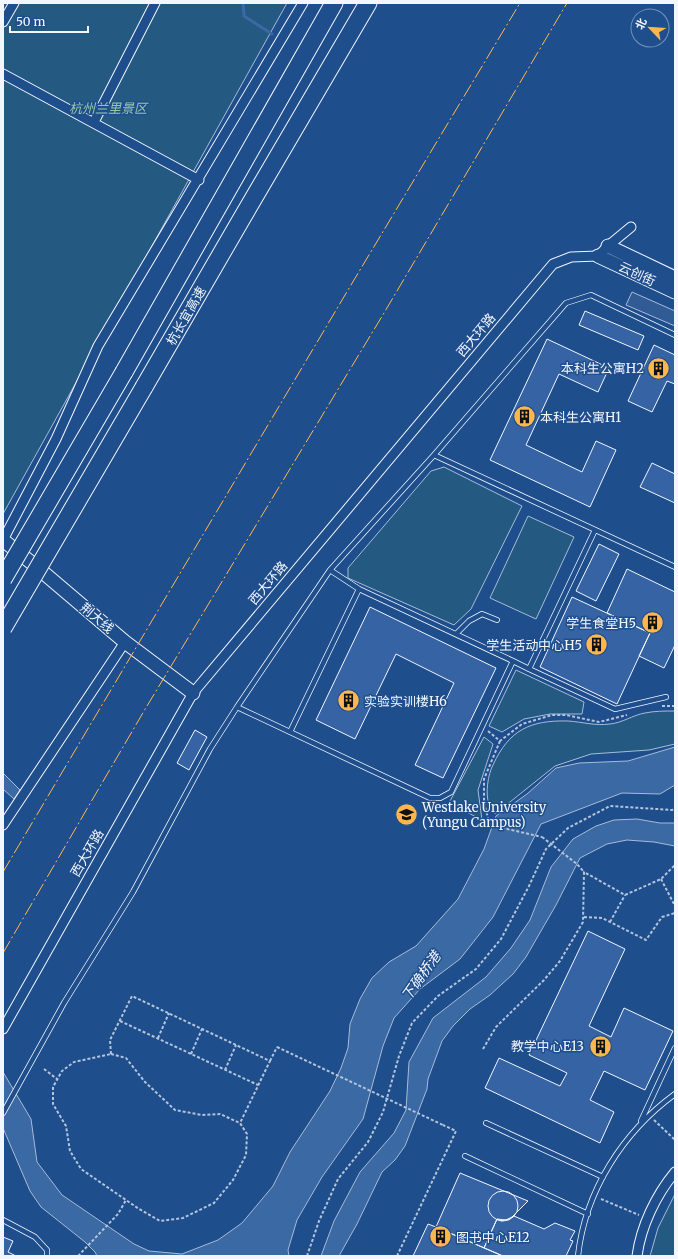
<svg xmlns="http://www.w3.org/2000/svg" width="678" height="1259" font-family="Merriweather,'Noto Sans SC',serif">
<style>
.green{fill:#245a82;stroke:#a8bbd7}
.parking{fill:#305b95;stroke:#a8bbd7}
.water{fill:#3b69a3;stroke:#a8bbd7}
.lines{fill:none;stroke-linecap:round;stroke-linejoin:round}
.stream{stroke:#3b69a3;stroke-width:3}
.building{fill:#3563a3;stroke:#f2f6ff}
.lane-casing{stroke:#f2f6ff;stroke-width:6}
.street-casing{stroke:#f2f6ff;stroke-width:11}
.secondary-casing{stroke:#f2f6ff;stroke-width:15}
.highway-casing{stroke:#f2f6ff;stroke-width:19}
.path{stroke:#b3c4dc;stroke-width:2;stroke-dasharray:3 2;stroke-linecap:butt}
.lane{stroke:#1f4e8c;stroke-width:4.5}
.street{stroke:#1f4e8c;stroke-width:9}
.secondary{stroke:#1f4e8c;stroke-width:13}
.highway{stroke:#1f4e8c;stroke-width:17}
.highway-bridge-casing{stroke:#f2f6ff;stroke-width:19;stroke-linecap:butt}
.path-bridge{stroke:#b3c4dc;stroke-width:2;stroke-dasharray:3 2;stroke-linecap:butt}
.highway-bridge{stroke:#1f4e8c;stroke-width:17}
.power{stroke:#ffb74d;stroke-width:1;stroke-dasharray:14 3 2 3;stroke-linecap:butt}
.labels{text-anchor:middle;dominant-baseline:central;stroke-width:3;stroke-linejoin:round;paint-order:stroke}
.park-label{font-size:13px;font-style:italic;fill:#97c8a6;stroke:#1f4e8c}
.street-label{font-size:13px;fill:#f2f6ff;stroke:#1f4e8c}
.poi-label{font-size:13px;fill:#f2f6ff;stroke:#1f4e8c;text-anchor:end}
.water-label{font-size:14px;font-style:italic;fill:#f2f6ff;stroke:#1f4e8c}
</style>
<rect width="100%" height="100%" fill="#1f4e8c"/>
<path class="green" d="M3 3H287L3 514Z
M444 467 522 506 471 609 454 625 348 578V568L431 471Z
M528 516 574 537 536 619 490 598Z
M516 670 584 702 582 714H550L524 719 502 732 489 726Z
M675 711V744L649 750 591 754 555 766 495 814C493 811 490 807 489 804 485 794 488 774 493 765 509 730 530 720 568 721 583 722 595 726 610 724 622 723 633 715 645 713 654 711 665 711 675 711Z
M484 737 493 744 478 790 482 820 449 803Z
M675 1194V1256H650L658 1228Z"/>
<path class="parking" d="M632 292 675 311V326L626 305Z"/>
<path class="water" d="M675 747V785L660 794 622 793 541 824 493 917 460 959 420 989 394 1018 383 1046 363 1119 322 1177 297 1220 288 1250 289 1256H97L95 1252 85 1242 41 1207 30 1191 3 1128V1072L31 1119 37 1162 62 1195 134 1244 149 1251 182 1254 218 1240 242 1223 273 1186 290 1152 330 1091 341 1068 348 1048 350 1024 360 999 372 978 389 962 416 946 458 899 484 849 496 816 527 794 556 768 579 763 628 761Z
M3 773 20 790 14 799 3 789Z
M637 819 660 823H675V846L654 842 627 840 607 844 580 858 556 905 526 957 513 974 490 995 470 1009 453 1026 442 1041 428 1079 427 1089 405 1146 395 1160 382 1172 357 1224 339 1256H321L334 1221 360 1172 394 1133 406 1110 409 1062 433 1018 486 977 511 948 530 920 551 867 573 839 596 826 614 820Z"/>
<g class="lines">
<path class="stream" d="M243 3 244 16 272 34"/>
</g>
<path class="building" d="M585 311 644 336 638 350 579 325Z
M547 339 609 368 598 392 559 374 526 445 582 472 596 441 616 450 590 507 490 460Z
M654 345 675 355V384L667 381 652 412 628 401Z
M652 463 675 474V503L640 487Z
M599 544 619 554 596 601 576 591Z
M627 569 675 592V645L664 668 639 656 650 633 607 613Z
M572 597 650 633 617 704 540 667Z
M370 607 496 668 443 778 415 765 454 683 396 654 355 739 316 720Z
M195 730 207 737 189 770 177 763Z
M588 931 625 949 589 1026 611 1037 624 1008 673 1031 645 1090 604 1071 590 1100 614 1112 600 1143 485 1088 499 1058 560 1086 567 1073 529 1055Z
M460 1173 528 1201 510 1219 501 1221 497 1219 484 1248 436 1227Z
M488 1206a15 15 0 1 1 30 0a15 15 0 1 1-30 0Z
M514 1216 544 1229 555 1223 575 1231 570 1240 573 1241 566 1256H503L484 1248 497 1219 506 1220Z
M428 1224 436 1227 503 1256H413Z
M3 1237 13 1241 8 1252 16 1256H3Z"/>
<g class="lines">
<defs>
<path id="lane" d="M675 335 591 295 566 303 434 455 675 567
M330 570 359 589 513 661
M456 634 469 621 482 614 497 620
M529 669 615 709 666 697
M237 707 430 798H440L451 792 513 661 529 669 595 530
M290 732 359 589
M3 1113 64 1003 133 892 210 749 237 707 330 570 434 455
M641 1121 675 1048
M486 1123 603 1177
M465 1156 588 1214
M3 1220 35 1237 47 1250V1256
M578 1256C585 1191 623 1132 675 1094"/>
<path id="street" d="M3 22 14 3
M3 74 199 180
M94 122 155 3
M3 540 56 439 98 346 303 3
M3 825 125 642
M3 1029 193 693 553 264 571 257 598 256 608 246 631 227
M637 1256C641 1226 656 1195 675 1172"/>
<path id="secondary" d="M608 246 675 278
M598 256 675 292
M3 540 38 568 125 642 193 693"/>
<path id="highway" d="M124 372 334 3
M144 387 242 218 368 3"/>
</defs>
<use href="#lane" class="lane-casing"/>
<use href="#street" class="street-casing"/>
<use href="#secondary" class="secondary-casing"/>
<use href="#highway" class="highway-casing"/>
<path class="path" d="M662 706H675
M488 731 500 741 522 724 552 715H566L599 722 627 715
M500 741 484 779V803L490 825 542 837
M661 879 675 906
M584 917 602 918 646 940 662 917 675 913
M610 922 625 895
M120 1021 258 1085
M158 1038 169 1013
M483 1049 496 1027 544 980 560 961 583 922 584 872 625 895 661 879 675 865
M111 1054 126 1058 145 1082 175 1110 202 1115 220 1114 240 1123 247 1134 246 1155 233 1180 214 1203 183 1218 160 1221 139 1209 81 1169 70 1151 66 1126 53 1104V1087L62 1071 74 1062Z
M111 1054 110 1040 132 996 270 1061 240 1123
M191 1054 202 1029
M270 1061 277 1047
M44 1069 57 1079
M225 1070 236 1045
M654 1120 675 1140
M601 1199 639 1215
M78 1256 118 1214 126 1200
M307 1256 319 1221 338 1179 368 1142 383 1112 399 1056 412 1023 438 996 476 969 501 939 529 886 546 849 568 828 610 806 672 810 675 809
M397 1256 456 1131 443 1125"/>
<use href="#lane" class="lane"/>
<use href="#street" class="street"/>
<use href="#secondary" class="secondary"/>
<use href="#highway" class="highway"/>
<defs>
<path id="highway-bridge" d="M3 579 124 372
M3 628 144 387"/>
</defs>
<use href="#highway-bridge" class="highway-bridge-casing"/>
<path class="path-bridge" d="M542 837 577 864 584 872
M277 1047 443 1125"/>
<use href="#highway-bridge" class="highway-bridge"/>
<path class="power" d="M3 872 348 290 520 3
M3 953 144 711 384 313 567 3"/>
</g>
<defs>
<symbol id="building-disc" viewBox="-11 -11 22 22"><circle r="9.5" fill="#ffb74d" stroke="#1f4e8c"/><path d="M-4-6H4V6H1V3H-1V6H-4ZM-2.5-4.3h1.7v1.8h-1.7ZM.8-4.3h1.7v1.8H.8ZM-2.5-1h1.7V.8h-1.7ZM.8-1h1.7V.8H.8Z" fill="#111"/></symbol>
<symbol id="university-disc" viewBox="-11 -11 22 22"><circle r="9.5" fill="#ffb74d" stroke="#1f4e8c"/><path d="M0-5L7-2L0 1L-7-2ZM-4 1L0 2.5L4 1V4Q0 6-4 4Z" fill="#111"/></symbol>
</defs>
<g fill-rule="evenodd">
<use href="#building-disc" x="646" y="356" width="25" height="25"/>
<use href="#building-disc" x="512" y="404" width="25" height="25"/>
<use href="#building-disc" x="640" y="610" width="25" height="25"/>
<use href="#building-disc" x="584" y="632" width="25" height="25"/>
<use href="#building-disc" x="336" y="688" width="25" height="25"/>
<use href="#university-disc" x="394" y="802" width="25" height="25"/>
<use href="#building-disc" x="588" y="1034" width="25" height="25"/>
<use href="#building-disc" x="428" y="1224" width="25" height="25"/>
</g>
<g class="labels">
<g class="park-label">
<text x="108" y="108">杭州兰里景区</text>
</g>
<g class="street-label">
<text transform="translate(637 274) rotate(25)">云创街</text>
<text transform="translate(186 316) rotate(-60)">杭长宜高速</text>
<text transform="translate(476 335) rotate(-50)">西大环路</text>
<text transform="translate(268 583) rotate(-50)">西大环路</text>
<text transform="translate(97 618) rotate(40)">荆大线</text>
<text transform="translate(87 853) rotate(-60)">西大环路</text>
</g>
<g class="poi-label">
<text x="644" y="368">本科生公寓H2</text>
<text x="540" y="417" text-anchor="start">本科生公寓H1</text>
<text x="636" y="623">学生食堂H5</text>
<text x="582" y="645">学生活动中心H5</text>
<text x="364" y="701" text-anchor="start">实验实训楼H6</text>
<text x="422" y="807" text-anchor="start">Westlake University<tspan x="422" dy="15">(Yungu Campus)</tspan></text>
<text x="584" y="1046">教学中心E13</text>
<text x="456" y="1237" text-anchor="start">图书中心E12</text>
</g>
<g class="water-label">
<text transform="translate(421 976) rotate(-55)">下确桥港</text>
</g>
</g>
<rect width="678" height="1259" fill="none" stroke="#f2f6ff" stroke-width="8"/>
<g transform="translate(650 28) rotate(295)"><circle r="19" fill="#1f4e8c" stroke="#7391ba"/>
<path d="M0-3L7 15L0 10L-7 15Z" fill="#ffb74d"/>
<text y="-6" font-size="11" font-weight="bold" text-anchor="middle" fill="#f2f6ff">北</text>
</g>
<path d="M10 26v6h78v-6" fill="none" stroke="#f2f6ff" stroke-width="2"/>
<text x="16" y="26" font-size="12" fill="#f2f6ff" stroke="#1f4e8c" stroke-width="3" paint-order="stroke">50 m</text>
</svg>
